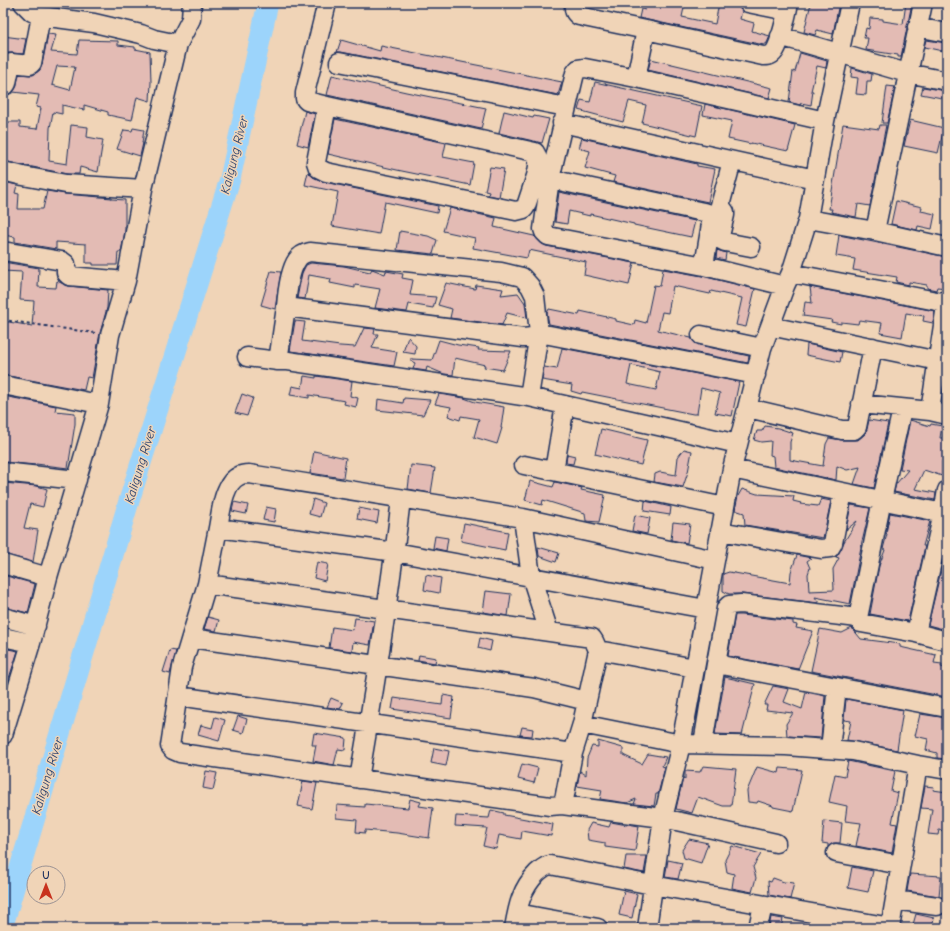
<svg xmlns="http://www.w3.org/2000/svg" width="950" height="931" font-family="'Comic Neue',sans-serif">
<style>
.lines{fill:none;stroke-linecap:round;stroke-linejoin:round}
.river{stroke:#9cd4fb;stroke-width:21}
.building{fill:#e3bbb4;stroke:#1b2f5e;fill-rule:evenodd}
.minor-casing{stroke:#1b2f5e;stroke-width:21}
.path{stroke:#1b2f5e;stroke-width:2;stroke-dasharray:3 3;stroke-linecap:butt}
.minor{stroke:#f0d4b7;stroke-width:18}
.labels{text-anchor:middle;dominant-baseline:central;stroke-width:3;stroke-linejoin:round;paint-order:stroke}
.water-label{font-size:13px;font-style:italic;fill:#28406e;stroke:#f0d4b7}
</style>
<rect width="100%" height="100%" fill="#f0d4b7"/>
<filter id="ink" filterUnits="userSpaceOnUse"><feTurbulence type="fractalNoise" baseFrequency=".025" numOctaves="2"/><feDisplacementMap in="SourceGraphic" scale="8" xChannelSelector="R" yChannelSelector="G"/><feConvolveMatrix kernelMatrix="1 2 1 2 8 2 1 2 1" color-interpolation-filters="sRGB"/></filter>
<g filter="url(#ink)">
<g class="lines">
<path class="river" d="M3 925 129 501 230 179 268 3"/>
</g>
<path class="building" d="M646 3H685L682 17 715 24 719 3H738V7L742 11 740 19 754 23 752 31 770 36 767 43 764 45 639 18 641 9 645 10Z
M811 3H839L833 34 817 30 815 35 804 32Z
M906 3H912L901 57H898V55L866 50 868 38H864L866 28 869 29 870 18 883 19V21L903 24Z
M48 34 56 35 51 52 77 54 79 40 118 41V45L135 47V49L150 52 151 82 150 101 137 97 132 120 108 115V112L84 105V110L62 105V114L53 112 50 128 49 161 67 164 71 125 88 127 87 137 103 140 98 172 80 167 79 174H67L3 161V155L6 156 7 135H3V124H8V122H20V127L37 129 41 108 36 107 39 95 13 92 16 88 19 74 33 75 40 70 42 65ZM57 66 75 67 70 90 52 85Z
M3 36 26 39 23 54 12 53H7L3 56Z
M341 40 380 51 381 46 562 82 558 95 341 52H337Z
M926 40 947 43V52L924 47Z
M800 53 827 61 826 68 817 66 811 91H813L811 105 801 103 800 105 789 102 793 71 795 72Z
M651 59 772 88 769 98 648 70Z
M852 68 872 74 871 81H867L866 95 856 94 858 78 851 77Z
M332 75 406 92 486 108 481 129 327 95Z
M595 82 702 106 696 136 642 123 646 105 629 101 623 122 578 110 581 100 590 102Z
M887 86 895 87 887 123H882Z
M923 87 947 91V99L921 94Z
M705 104 795 125 788 151 751 143V144L728 139 732 121 703 115Z
M305 111 315 114 308 147 297 144Z
M504 111 533 118 534 116 549 119 542 143 499 133Z
M335 119 446 143 443 157 474 163 470 185 397 170 328 154Z
M910 120 944 128 938 153 904 146Z
M843 124 879 129 880 125H886L870 206 858 204 856 217 831 212 832 209H829Z
M133 128 144 130 142 143H143L140 156 117 149 124 130 132 131Z
M582 138 697 164V166L715 169 708 202 613 182 615 176 585 168 590 151 579 148Z
M490 167 504 169 499 197 488 195 489 192 485 191Z
M308 172 313 177 324 182 438 206 437 213 385 202 379 234 332 226 338 192 305 185Z
M4 182 17 185 15 193 19 194 18 209H43L47 191 65 194 112 198V199L125 200V231L121 252H118L117 265H93V263H86V244L56 242V249L15 242V237L3 235Z
M559 192 695 221 691 237 634 225V224L590 214V216L569 211 567 224 555 222Z
M896 201 922 207 921 211 935 214 932 229 918 226 917 230 891 224Z
M450 208 496 218 494 227 534 236 541 243 546 246 634 263 629 285 584 275 586 262 529 250 527 258 473 248 475 238 443 231Z
M400 231 428 236 437 240 433 254 397 250Z
M839 235 947 257 944 274 947 275V288L937 287 936 290 927 288V285L909 282V285L896 282 897 277 853 270 855 259 836 256Z
M717 250 726 253 725 260 716 258Z
M3 262 39 268 38 287 56 288 57 281 68 286 108 290 107 308 100 333 92 378 87 377 84 390 3 375V321L32 326 34 301 20 300 22 272 3 271Z
M311 263 344 266 370 272 372 269 385 274 386 271 403 274 402 278 413 280 410 295 436 297 433 308 409 304 407 312 375 308 380 289 355 285V288L330 283 331 279 309 275 305 299 297 298 302 273 306 265Z
M663 269 702 276 755 289 746 327 736 325 742 298 711 291 710 294 673 286 668 313 662 312 658 330 691 338 694 342 699 345 749 356 748 363 549 324 547 313 549 309 579 315 580 311 616 319V321L634 325 635 320 646 323 654 285 660 286Z
M271 271 281 272 275 309 261 305Z
M446 283 475 289 476 285 503 289 501 295 518 293 525 303 527 318 507 313 502 325 450 318 452 309 438 305Z
M810 287 935 311 933 323 923 321 924 316 906 313 902 337 880 333 882 323 859 320 858 324 841 322V324L831 322 832 320 803 316 805 302 812 303Z
M295 321 305 322 302 341 340 346 355 347 364 328 375 329 374 334H378L372 348 397 352 394 366 290 351Z
M408 337 416 346 415 354 403 352Z
M439 340 458 345 479 348 478 350 511 351 503 370 484 367 485 365 455 358 453 375 444 374 427 367 426 371 413 369 415 363 411 361V359L432 360Z
M807 344 842 352 840 362 806 355Z
M562 348 739 382 732 416 715 413 720 393 701 388 697 414H693L582 392 581 394 571 391 572 385 542 380 544 367 557 369ZM631 365 660 372 656 390 627 384Z
M304 376 316 378V376L352 381 350 396 358 398 356 407 344 404 345 401 309 395V398L290 395 292 386 302 388Z
M242 394 253 398 247 416 235 413Z
M439 394 464 398 475 402 504 407 501 428H502L497 444 474 437 479 419 461 416 460 420 448 416 451 407 435 404Z
M3 396 56 406 55 411 75 413V424L68 468 36 464V465L3 462Z
M404 398 430 400 423 415 377 410 378 399 403 403Z
M869 420 888 423 874 488 854 484 860 467 847 470 837 466 836 480 774 467 773 456 770 455 771 441 761 442 754 440 757 431H762L765 426 778 428 793 433 790 442V460L823 466 826 444 829 438 842 440H858L865 434 867 429Z
M910 420 930 426 931 424 942 426 940 438H947V463L942 461V476L924 470 915 489 936 493 935 500 894 492 896 484 908 470 900 469Z
M601 429 647 440 641 465 595 454Z
M684 449 692 451 688 472 683 487 654 482 655 474 660 472 676 475 678 457Z
M314 451 346 458 343 478 310 473Z
M567 454 575 456 573 464 566 463Z
M411 465 435 468 431 493 408 489Z
M530 481 553 487 555 482 574 486 582 488 581 490 605 495 599 522 586 521 585 513 543 500 542 505 525 500Z
M3 483 37 486 47 489 43 507 30 504 24 528 38 530 33 562 3 554Z
M742 489 757 494 794 496 793 501 801 503 800 504 818 506 821 499 831 501 823 538 745 525 744 513 735 510 738 496Z
M313 499 324 503 320 517 309 514Z
M645 501 671 507 670 515 644 511Z
M234 502 248 505 246 514 232 511Z
M851 505 870 508 863 538 862 541 861 548 850 604 815 597 819 603 742 594H729L723 591V574L729 572 790 583 791 572 797 555 811 558 807 561 810 568 808 574 809 591 834 590 833 569 839 558 836 557 839 553 844 542 857 521 846 530Z
M266 507 276 509 274 522 263 520Z
M359 508 379 512 377 523 357 519Z
M890 513 930 521 923 546H925L908 621 870 614 879 566 885 550 883 549 887 534 886 533Z
M635 515 650 518 647 534 632 531Z
M673 522 690 524 687 543 671 540Z
M464 523 508 532 505 550 461 541Z
M435 536 448 538 446 551 433 548Z
M538 547 559 553 556 562 539 556Z
M944 558H947V630L928 625Z
M317 562 328 564 325 581 314 578Z
M3 575 35 584 28 613 3 607Z
M426 575 441 578 439 593 424 590Z
M486 591 511 594 508 616 483 612Z
M735 615H741L793 621V624L797 625 796 628 813 631 798 669 728 656Z
M208 617 219 620 216 631 204 629Z
M355 618 374 621 370 645 353 642 352 651 329 648 332 627 353 630Z
M852 628 861 639 900 644V647L936 655 934 663 942 664 941 667 947 668V697L811 671 820 629 842 633Z
M480 638 492 641 490 651 478 648Z
M3 648 18 651 5 690H3Z
M170 650 176 651 170 674 163 672Z
M419 655 436 658 435 663 418 660Z
M725 677 755 684 742 735 715 734Z
M773 686 789 689 784 702 802 709 806 692 825 696 821 738 787 736 786 724 793 713 766 710 767 705H764Z
M443 695 454 697 451 718 392 709 394 698 442 705Z
M331 698 343 703 340 709 327 707Z
M846 699 903 710 897 750 847 740 851 721 844 720Z
M920 714 947 718V759L937 758V753L926 750 928 739 915 736Z
M238 716 247 719 243 733 233 730Z
M215 717 225 720 219 741 198 735 201 725 212 728Z
M522 727 533 729 532 736 520 735Z
M314 733 346 738 345 750 338 749 334 765 313 761 316 745H312Z
M598 741 623 748V755L642 764 648 754 666 757 662 766 665 767 658 794H656L654 806 634 804 636 799 627 803 600 799 602 790 577 786 580 771 586 775 587 758 592 746 598 747Z
M434 748 449 751 446 766 431 763Z
M848 761 895 771 891 791 898 793 892 823 897 824 892 853 856 846 861 823 845 821 847 806 829 802 835 774 845 776Z
M522 764 538 768 534 783 518 779Z
M703 766 736 769 731 806H723L698 797 692 813 676 809 683 778 685 779V771L700 772Z
M757 767 779 773 780 768 802 770 793 811 773 807V806L758 801 757 803 748 802 747 791Z
M206 771 217 773 213 790 203 788Z
M303 781 317 783 312 809 298 806Z
M925 786 934 787 933 790 947 792V832L939 830 938 835 928 834 932 809 921 808Z
M410 799 421 802 419 806 433 808 429 838 397 833 365 830V833L356 832 357 820 336 818 337 805 365 807V804L408 808Z
M491 810 504 813V815L553 824 551 836 522 831 521 839 499 835 496 849 483 846 487 828 455 826 456 816 489 818Z
M824 821 842 823 840 843H833L828 847V844L822 843Z
M611 822 627 825 628 824 639 826 635 851 605 847V843L588 840 587 830 591 823 609 827Z
M689 839 708 843 701 863 684 858 682 850Z
M732 846 761 854 753 867 756 878 752 892 732 888 734 874 727 872 725 860Z
M626 856H647L644 873 624 869Z
M668 860 682 863 678 879 665 877Z
M852 867 873 871 868 892 848 888Z
M910 874 941 876 939 896 907 891Z
M773 878 784 882 794 883 790 899 769 895 768 881 771 882Z
M624 891 637 894 632 918 619 915Z
M916 914 934 918 932 928H912Z
M771 917 783 919 781 928H769Z"/>
<g class="lines">
<defs>
<path id="minor" d="M327 3 305 93V99L307 101 327 106
M574 3C574 9 573 12 579 16L646 30
M748 3 787 11
M789 3C787 13 780 45 774 52 771 56 767 56 763 56L646 30 636 78 825 121
M917 27 947 33
M780 36 907 73 947 81
M178 44 191 19 192 3
M339 62 566 107
M636 78 585 68 578 69 575 73 550 179 708 213 711 224 704 266 785 286
M3 86 6 85 7 83 11 63 30 65 32 63 41 16
M562 123 815 179
M732 161 721 202 720 205 725 212V215L720 236 721 240 725 242 751 247
M3 171 23 176 66 184 143 189
M536 176 526 206 524 209 516 211 326 172 318 168 316 162 327 106 535 152C540 160 538 168 536 176L550 179 543 229 544 232 548 236 704 266
M808 219 875 231 923 3
M875 231 947 247
M3 251 62 261 66 264V273L69 276 126 281
M791 273 947 303
M947 299 930 411 947 415
M286 307C287 294 290 270 297 260 300 255 305 253 310 252L501 272 522 277 530 286 535 296 539 333 529 397
M770 326 938 361
M701 335 762 348
M247 357 278 361
M3 385 99 404
M861 404 930 411
M748 408 842 430H854L857 427 873 347
M902 409 882 500 858 618 861 623 916 633
M738 444 529 397 288 361H278L286 307 523 338 532 337 539 333 756 375
M524 465 725 507
M732 469 943 513 916 633 947 641
M554 471 565 405
M3 472 77 480
M947 490 943 513H947
M523 518 531 576 549 632
M218 528C221 513 223 483 239 476 242 474 246 474 249 474L523 518 715 560
M720 531 821 549 830 548 833 543 843 492
M3 564 48 577
M207 584 592 638 594 641 598 650 695 668
M706 609 395 552 218 528 207 584 182 667 170 746 173 750 180 753 550 806 562 805 564 800 573 753 582 724 681 744 786 746 853 751 918 765 947 770
M3 617 36 626
M858 618 741 604 729 605 726 608 716 664 947 708
M3 637 31 643
M191 638 534 688 587 701 582 724
M178 696 573 753
M587 701 598 650
M3 735 31 643 48 577 99 404 110 335 126 281 143 189 178 44 154 39 141 34 94 23 41 16 32 12 23 3
M703 744 716 664
M830 749 837 687
M359 779C375 686 390 593 401 499
M562 805 663 818 776 843
M836 853 901 865
M895 900 937 906
M517 913 598 928
M514 928C518 906 521 889 537 873 542 869 544 866 550 865L652 885 891 927
M647 928 663 818 681 744 732 469 762 348 785 286 791 273 808 219 825 121 850 3
M758 928 763 905
M890 928 918 765"/>
</defs>
<use href="#minor" class="minor-casing"/>
<path class="path" d="M3 320 95 333"/>
<use href="#minor" class="minor"/>
</g>
</g>
<g class="labels">
<g class="water-label">
<text transform="translate(234 155) rotate(-76)">Kaligung River</text>
<text transform="translate(140 465) rotate(-73)">Kaligung River</text>
<text transform="translate(47 776) rotate(-73)">Kaligung River</text>
</g>
</g>
<rect width="950" height="931" fill="none" stroke="#f0d4b7" stroke-width="16"/>
<rect x="8" y="8" width="934" height="915" fill="none" stroke="#1b2f5e" stroke-width="1.5" filter="url(#ink)"/>
<g transform="translate(46 885)"><circle r="19" fill="#f0d4b7" stroke="#9b9293"/>
<path d="M0-3L7 15L0 10L-7 15Z" fill="#c8321e"/>
<text y="-6" font-size="11" font-weight="bold" text-anchor="middle" fill="#1b2f5e">U</text>
</g>
</svg>
